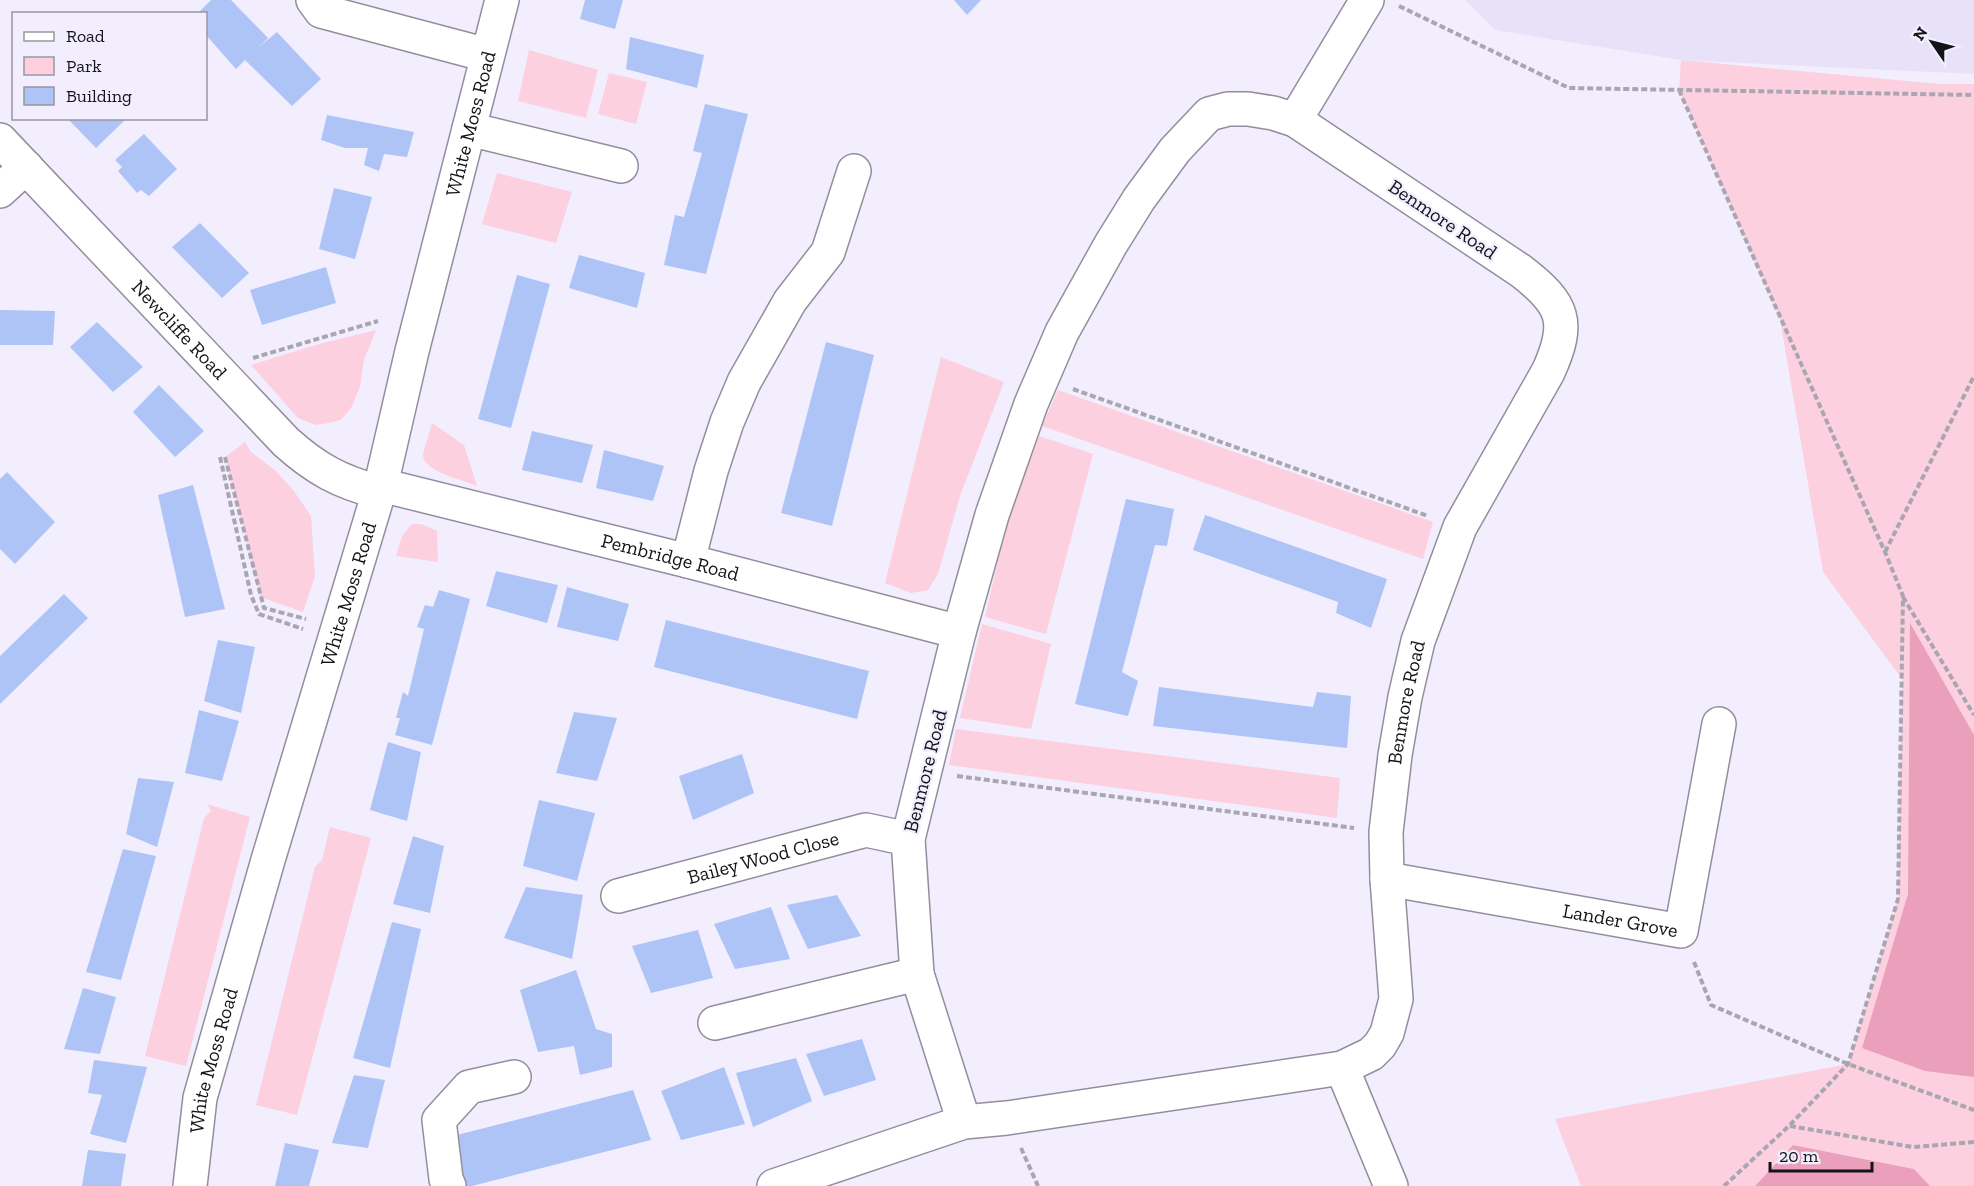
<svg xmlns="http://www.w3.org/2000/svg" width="1974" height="1186" font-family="'Zilla Slab',serif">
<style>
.built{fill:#e8e2f8}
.green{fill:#fdd0df}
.forest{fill:#ea9fba}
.building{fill:#aec4f7}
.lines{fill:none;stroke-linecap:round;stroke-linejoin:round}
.street-casing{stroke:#928e9d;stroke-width:36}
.path{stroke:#a9a6b2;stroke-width:4;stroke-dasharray:6 3;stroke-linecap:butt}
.street{stroke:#fff;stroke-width:33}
.labels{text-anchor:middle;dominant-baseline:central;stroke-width:4.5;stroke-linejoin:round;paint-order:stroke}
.street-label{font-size:20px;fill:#141318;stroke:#f2eefe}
</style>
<rect width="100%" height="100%" fill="#f2eefe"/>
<path class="built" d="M1465 0H1974V74L1681 60 1495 30Z"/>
<path class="green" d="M529 50 598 70 586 118 518 101Z
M1681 60 1940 84H1974V1186H1930L1914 1169 1793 1145 1755 1186H1581L1555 1119 1848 1064 1898 899 1902 679 1823 572 1780 319 1679 90Z
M609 73 647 82 636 124 598 114Z
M497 173 572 192 556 243 482 224Z
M376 330 364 360 360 387 351 408 341 420 329 423 316 425 298 418 251 365 319 344Z
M941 357 1004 382 960 496 938 574 928 590 911 593 885 583Z
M1058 390 1433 522 1423 559 1042 426Z
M432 423 464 445 477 486C465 481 421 471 423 454 425 444 430 433 432 423Z
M1039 436 1093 454 1046 634 985 617 1007 523Z
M245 442 251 452 276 471 294 491 311 516 315 576 303 612 260 597 225 457Z
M412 524H421L437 531 438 562 396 556 402 536Z
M982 624 1051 644 1031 729 960 718Z
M956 729 1340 778 1337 818 949 765Z
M207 804 250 817 186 1066 145 1056 204 818 211 811Z
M330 827 371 838 297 1115 256 1105 315 867 322 860Z"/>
<path class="forest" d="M1910 623 1974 735V1077L1925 1071 1862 1048 1908 894Z
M1793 1145 1914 1169 1930 1186H1755Z"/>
<path class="building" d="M211 0H231L268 38 259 47 277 32 321 79 292 106 245 60 236 69 206 35V14H197Z
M585 0H623L615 29 580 19Z
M954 0H981L967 15Z
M630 37 704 55 697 88 626 69Z
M705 104 748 114 706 274 664 265 675 215 684 217 702 153 693 151Z
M327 115 414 132 407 157 384 154 379 171 364 165 368 148H345L321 140Z
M67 118H127L96 148Z
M144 134 177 169 149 196 141 190 137 193 118 171 122 167 115 160Z
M334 188 372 197 355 259 319 249Z
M200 223 249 273 222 298 172 247Z
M579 255 645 273 637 308 569 288Z
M326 267 336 303 262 325 250 290Z
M517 275 550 284 511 428 478 419Z
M0 310 55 311 53 345H0Z
M97 322 143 367 113 392 70 347Z
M826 342 874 355 832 526 781 513Z
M159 385 204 431 175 457 133 412Z
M532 431 593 445 582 483 522 470Z
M604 450 664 466 653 501 596 488Z
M7 472 55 522 15 564 0 549V479Z
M193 485 225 609 185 617 158 495Z
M1126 499 1174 509 1167 546 1155 545 1122 672 1138 681 1128 716 1075 704Z
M1205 515 1387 579 1371 628 1336 613 1338 602 1193 550Z
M496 571 558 585 547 623 486 606Z
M567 587 629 604 618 641 557 627Z
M439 590 470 599 432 745 395 735 400 718H396L403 692 408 696 424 629 417 627 425 605 433 607Z
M64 594 88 618 0 704V656Z
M666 620 869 671 857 719 654 667Z
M218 640 255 647 241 713 204 701Z
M1159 687 1313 707 1317 692 1351 696 1347 748 1153 726Z
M199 710 239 721 222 781 185 773Z
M574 712 617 718 597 781 556 773Z
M388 742 421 752 407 821 370 810Z
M742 754 754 793 693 820 679 776Z
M138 778 174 782 157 847 126 834Z
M539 800 595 813 577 881 523 866Z
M413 836 444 846 430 913 393 904Z
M123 849 156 856 121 980 86 972Z
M526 887 583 895 572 959 504 938Z
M837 895 861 936 808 949 787 905Z
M771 907 790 959 735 969 714 924Z
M392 922 421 929 390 1068 353 1058Z
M698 930 713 978 651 993 632 946Z
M576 970 596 1029 612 1034V1067L580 1075 574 1046 538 1052 520 990Z
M83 988 116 997 100 1054 64 1049Z
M862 1039 876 1080 824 1096 806 1054Z
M796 1058 812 1101 753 1127 736 1073Z
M94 1060 147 1067 126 1143 90 1134 102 1095 88 1093Z
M724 1067 745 1124 681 1140 661 1091Z
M354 1075 385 1080 368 1148 332 1143Z
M633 1090 651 1140 472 1186H463L453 1136Z
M285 1143 319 1150 309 1186H275Z
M88 1150 126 1154 121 1186H82Z"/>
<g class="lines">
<defs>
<g id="street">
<path d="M313 0 321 11 487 55"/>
<path d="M1295 120 1367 0"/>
<path d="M469 129 621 166"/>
<path id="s1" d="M0 140 286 442C316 469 340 482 379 492"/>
<path d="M0 191 26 167"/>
<path id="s2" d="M381 485 688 561 959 632"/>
<path d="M688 561 711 471 727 422 744 382 790 301 828 252 854 171"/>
<path id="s3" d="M1387 879 1681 931 1719 724"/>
<path id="s4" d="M618 896 866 830 908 839"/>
<path d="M715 1023 917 974"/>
<path d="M1342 1068 1391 1186"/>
<path id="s5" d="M190 1186 200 1098 268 860 381 485 412 351 502 0"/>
<path d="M449 1186 446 1179 439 1120 469 1087 514 1077"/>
<path id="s6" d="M774 1186 964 1122 1007 1118 1342 1068 1371 1054 1380 1045 1387 1033 1396 999 1387 879 1386 832 1395 755 1405 697 1418 641 1460 527 1548 372C1571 322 1564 304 1521 271L1295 120 1273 113 1248 109H1228L1209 114 1175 150 1139 199 1111 244 1062 332 1031 404 992 515 959 632 908 839 917 974 964 1122"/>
</g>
</defs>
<use href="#street" class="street-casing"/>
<path class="path" d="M1399 6 1569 88 1974 95
M1679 90 1885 552 1903 596 1898 899 1848 1064 1789 1126 1724 1186
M253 358 378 321
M1073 389 1428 516
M220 457 251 595 259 614 303 629
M225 457 264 608 306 619
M1885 552 1974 376
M1903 597 1974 715
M957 776 1354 828
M1694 962 1711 1005 1848 1064 1974 1110
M1790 1126 1913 1147 1974 1142
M1021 1148 1038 1186"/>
<use href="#street" class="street"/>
</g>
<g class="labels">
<g class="street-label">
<text stroke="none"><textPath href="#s5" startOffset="1100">White Moss Road</textPath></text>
<text transform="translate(1443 219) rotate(34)">Benmore Road</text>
<text stroke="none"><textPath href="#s1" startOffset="261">Newcliffe Road</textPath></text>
<text stroke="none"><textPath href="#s2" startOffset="298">Pembridge Road</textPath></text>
<text stroke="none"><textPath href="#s5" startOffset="614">White Moss Road</textPath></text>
<text stroke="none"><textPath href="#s6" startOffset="975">Benmore Road</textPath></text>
<text transform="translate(925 771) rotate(-76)">Benmore Road</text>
<text stroke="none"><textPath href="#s4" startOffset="150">Bailey Wood Close</textPath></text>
<text stroke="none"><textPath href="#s3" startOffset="237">Lander Grove</textPath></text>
<text stroke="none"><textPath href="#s5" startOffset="128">White Moss Road</textPath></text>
</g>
</g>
<rect x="12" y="12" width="195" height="108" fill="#f2eefe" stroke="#9996a2" stroke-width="1.5"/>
<rect x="24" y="32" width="30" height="9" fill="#ffffff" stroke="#9996a2" stroke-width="1.5"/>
<text x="66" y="42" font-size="18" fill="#141318">Road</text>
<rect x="24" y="57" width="30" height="18" fill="#fdd0df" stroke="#9996a2" stroke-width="1.5"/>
<text x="66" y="72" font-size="18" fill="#141318">Park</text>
<rect x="24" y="87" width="30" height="18" fill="#aec4f7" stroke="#9996a2" stroke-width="1.5"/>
<text x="66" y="102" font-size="18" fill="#141318">Building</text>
<g transform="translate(1932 42) rotate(305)" stroke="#f2eefe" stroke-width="4.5" paint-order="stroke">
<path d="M0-4.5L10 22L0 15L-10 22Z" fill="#141318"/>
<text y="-9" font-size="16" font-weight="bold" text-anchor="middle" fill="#141318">N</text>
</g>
<path d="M1770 1162v9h102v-9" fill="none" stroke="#141318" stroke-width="3"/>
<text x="1779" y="1162" font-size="18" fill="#141318" stroke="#f2eefe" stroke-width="4.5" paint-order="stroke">20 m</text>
</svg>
